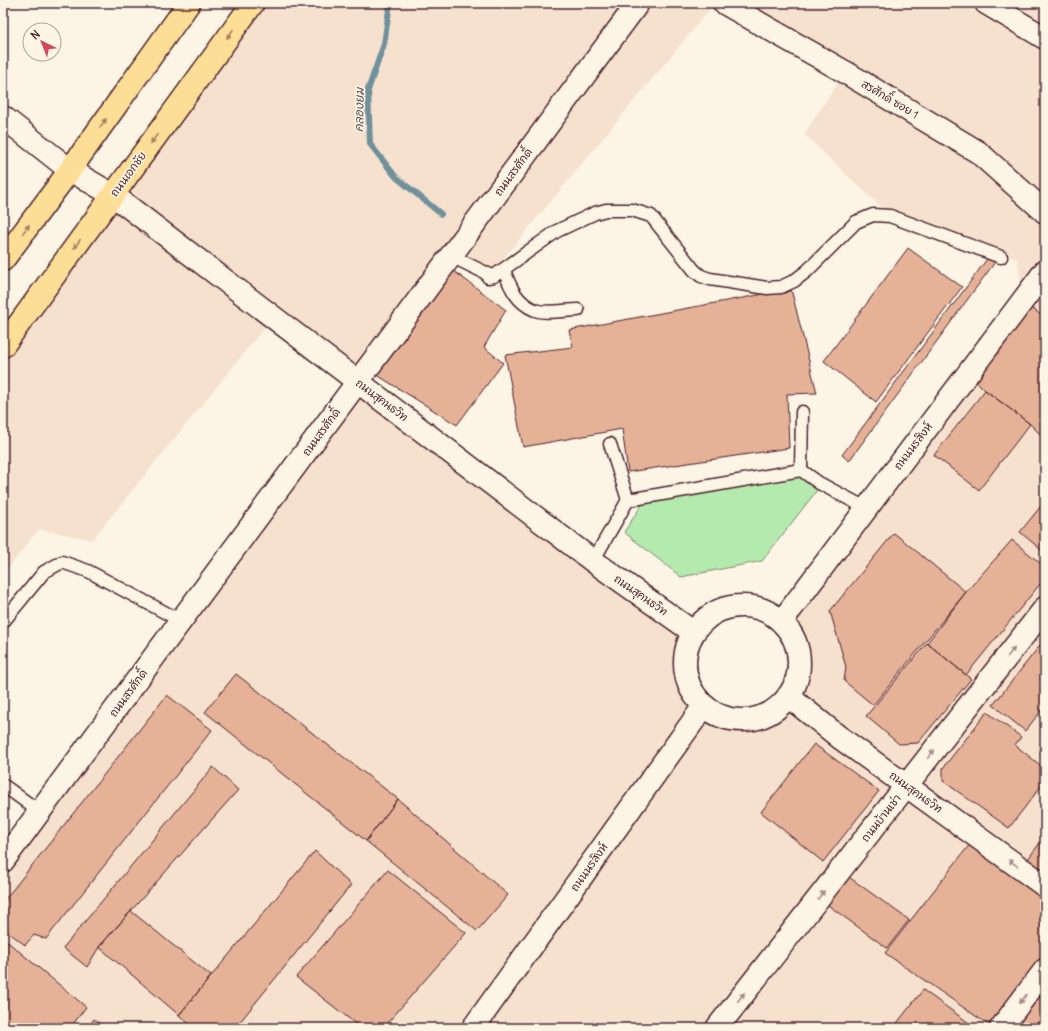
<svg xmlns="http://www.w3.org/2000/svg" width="1048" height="1031" font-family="Delius,'Playpen Sans Thai',sans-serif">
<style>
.built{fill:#f5e1ce}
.green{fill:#b4eaad;stroke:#7f846c}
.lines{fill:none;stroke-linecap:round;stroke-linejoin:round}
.stream{stroke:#70909b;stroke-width:6}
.building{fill:#e5b298;stroke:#4a1f2b}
.lane-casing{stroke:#4a1f2b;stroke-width:15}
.street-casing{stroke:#4a1f2b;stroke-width:25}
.secondary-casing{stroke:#4a1f2b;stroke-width:25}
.primary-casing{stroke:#4a1f2b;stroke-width:25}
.lane{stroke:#fcf5e5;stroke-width:12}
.street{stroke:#fcf5e5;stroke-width:22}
.secondary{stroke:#fcf5e5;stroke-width:22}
.primary{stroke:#fdde96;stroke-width:22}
.oneway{fill:#a47e60}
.oneway2{fill:#a38a88}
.labels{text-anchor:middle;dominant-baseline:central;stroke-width:3;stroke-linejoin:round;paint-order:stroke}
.street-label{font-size:11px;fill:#4a1f2b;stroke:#fcf5e5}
.water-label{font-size:12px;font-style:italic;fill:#5a4e5a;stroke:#fcf5e5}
</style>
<rect width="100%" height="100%" fill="#fcf5e5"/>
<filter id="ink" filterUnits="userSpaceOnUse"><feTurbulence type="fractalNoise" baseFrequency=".025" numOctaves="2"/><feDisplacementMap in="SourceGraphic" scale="8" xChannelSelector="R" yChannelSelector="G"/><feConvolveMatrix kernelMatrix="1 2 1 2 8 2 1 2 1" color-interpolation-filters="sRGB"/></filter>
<g filter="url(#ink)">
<path class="built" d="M253 3H715L490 275 451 256 358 381 693 632 687 644 684 656V670L687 682 693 694 704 706 719 716 734 720 750 719 765 715 777 707 788 696 795 684 798 671 799 658 796 644 790 632 782 621 1024 302 1017 259 1001 252 890 216 804 134 845 72 724 3H1045V1028H3V878L47 822 181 621 358 381 265 327 92 540 39 529 3 575V348Z"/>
<path class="green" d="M798 473 818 489 762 561 681 577 624 532 645 500Z"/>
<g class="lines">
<path class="stream" d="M390 3 384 44 368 90 370 144 396 177 441 214"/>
</g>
<path class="building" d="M908 248 962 287 876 402 824 361Z
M987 259 995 262 849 461 842 455Z
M451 269 506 310 484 347 503 363 457 425 377 375Z
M791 289 817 393 787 394 789 448 628 472 622 429 523 447 505 355 573 347 569 330Z
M1030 307 1045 318V432L1042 436 1030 424 985 390 974 379Z
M985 390 1030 424 979 490 934 455Z
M1045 501V553L1020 532Z
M894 533 966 592 873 705 844 681 846 667 830 611Z
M1012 540 1045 567V578L966 675 927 643 966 592Z
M1045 639V706L1025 731 993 705Z
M927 643 971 679 918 743 899 744 866 716Z
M236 674 398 799 366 841 205 712Z
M167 695 212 730 46 939 34 935 25 945 3 928V902Z
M987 712 1021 737 1015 745 1045 769V781L1009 828 943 781V768Z
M814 744 879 791 823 862 761 812Z
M213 767 238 790 99 947 87 967 63 948Z
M398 799 508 895 477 931 366 841Z
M1045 836V877L1025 863Z
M971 843 1045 896V960L993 1028 885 953Z
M315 851 351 885 235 1028H194L179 1015Z
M388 870 466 933 383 1028H361L296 977Z
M846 875 909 920 887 948 825 903Z
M131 911 211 976 179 1015 99 947Z
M3 938 86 1007 70 1028H3Z
M1045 976V1028H1005Z
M923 990 976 1028H905L897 1023Z
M94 1019 106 1028H87Z"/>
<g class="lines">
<defs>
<path id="lane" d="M451 256 490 275 488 277 494 276 557 231 595 213 606 210H632L651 216 694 270 701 276 710 279 767 288 781 287 794 281 807 271 856 222 873 215 890 216 1001 257
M504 270C510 287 517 303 535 310 544 314 567 310 578 310
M610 444 628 500 801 470 802 412
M801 470 819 483 866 508
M593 561 628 500
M3 622 44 572 62 562 88 571 181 621
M3 785 40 812"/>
<path id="street" d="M724 3 845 72 978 152 1045 212
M986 3 1045 38
M3 117 70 170
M3 861 638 3
M717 1028 1045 608
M1001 1028 1045 970"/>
<path id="secondary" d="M70 170 113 195 593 561 693 632
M685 663a57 57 0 1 1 114 0a57 57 0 1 1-114 0Z
M782 621 1045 271
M788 696 839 737 1045 886
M473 1028 704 706"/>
<path id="primary" d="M3 260 70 170 189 3
M3 346 253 3"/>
</defs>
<use href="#lane" class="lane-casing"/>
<use href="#street" class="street-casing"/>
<use href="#secondary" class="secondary-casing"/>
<use href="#primary" class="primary-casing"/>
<use href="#lane" class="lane"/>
<use href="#street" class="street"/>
<use href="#secondary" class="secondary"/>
<use href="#primary" class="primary"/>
</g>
<defs><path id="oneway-solid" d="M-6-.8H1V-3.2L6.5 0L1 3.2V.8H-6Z"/></defs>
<g class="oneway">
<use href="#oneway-solid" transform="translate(230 34) rotate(126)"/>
<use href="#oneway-solid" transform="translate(103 123) rotate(-54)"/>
<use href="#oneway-solid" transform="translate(154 139) rotate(126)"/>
<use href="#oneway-solid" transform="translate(26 229) rotate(-53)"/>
<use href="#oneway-solid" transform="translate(77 244) rotate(126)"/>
</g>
<g class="oneway2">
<use href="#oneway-solid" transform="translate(1011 652) rotate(-52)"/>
<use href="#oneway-solid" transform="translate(931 754) rotate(-52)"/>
<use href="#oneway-solid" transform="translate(1013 863) rotate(-144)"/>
<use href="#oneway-solid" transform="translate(821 895) rotate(-52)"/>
<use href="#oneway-solid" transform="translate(741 997) rotate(-52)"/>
<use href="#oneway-solid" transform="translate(1023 999) rotate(127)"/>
</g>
</g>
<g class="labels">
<g class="street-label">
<text transform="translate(890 99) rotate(31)">สรศักดิ์ ซอย 1</text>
<text transform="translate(513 172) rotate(-54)">ถนนสรศักดิ์</text>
<text transform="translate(128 174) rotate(-54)">ถนนเอกชัย</text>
<text transform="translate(382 400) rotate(37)">ถนนสุคนธวิท</text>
<text transform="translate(321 432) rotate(-54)">ถนนสรศักดิ์</text>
<text transform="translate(913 446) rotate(-53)">ถนนนรสิงห์</text>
<text transform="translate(641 595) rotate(35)">ถนนสุคนธวิท</text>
<text transform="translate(128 693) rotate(-54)">ถนนสรศักดิ์</text>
<text transform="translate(916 792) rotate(36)">ถนนสุคนธวิท</text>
<text transform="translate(881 818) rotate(-52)">ถนนบ้านเช่า</text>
<text transform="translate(589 867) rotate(-55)">ถนนนรสิงห์</text>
</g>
<g class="water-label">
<text transform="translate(359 110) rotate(-89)">คลองยม</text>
</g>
</g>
<rect width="1048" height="1031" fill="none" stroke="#fcf5e5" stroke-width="16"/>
<rect x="8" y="8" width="1032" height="1015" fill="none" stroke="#4a1f2b" stroke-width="1.5" filter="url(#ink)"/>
<g transform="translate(42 42) rotate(317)"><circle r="19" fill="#fcf5e5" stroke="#b59f9b"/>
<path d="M0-3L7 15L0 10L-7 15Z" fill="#d1495b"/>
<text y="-6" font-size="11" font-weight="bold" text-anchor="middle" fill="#4a1f2b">N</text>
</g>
</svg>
